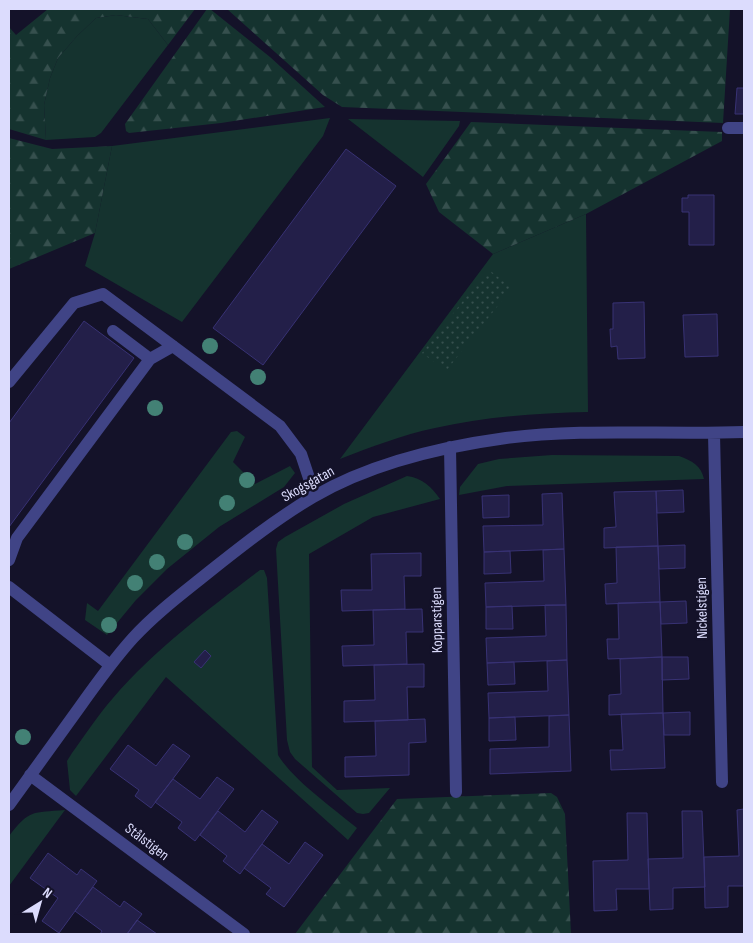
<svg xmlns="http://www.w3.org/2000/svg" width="753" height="943" font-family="'Sofia Sans Condensed',sans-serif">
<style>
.green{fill:#15332f}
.forest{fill:url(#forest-firs)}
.garden{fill:url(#garden-dots)}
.building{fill:#231f49;stroke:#383274}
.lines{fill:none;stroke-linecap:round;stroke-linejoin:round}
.minor{stroke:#404486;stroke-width:12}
.tree{fill:#438175}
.labels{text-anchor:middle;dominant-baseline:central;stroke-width:5;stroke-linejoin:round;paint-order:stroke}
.street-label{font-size:15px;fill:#dcdcfd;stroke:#141229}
</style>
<defs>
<pattern id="forest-firs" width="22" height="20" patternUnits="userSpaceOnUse" patternTransform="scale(1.25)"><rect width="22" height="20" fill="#15332f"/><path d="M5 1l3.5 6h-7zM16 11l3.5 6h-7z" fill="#36504e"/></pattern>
<pattern id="garden-dots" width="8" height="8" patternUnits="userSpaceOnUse" patternTransform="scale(1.25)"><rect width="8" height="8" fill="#15332f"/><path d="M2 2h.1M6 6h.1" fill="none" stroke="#36504e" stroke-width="1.8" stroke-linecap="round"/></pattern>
</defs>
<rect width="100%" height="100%" fill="#141229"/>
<path class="green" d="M116 15 148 19 168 45 101 133 95 137 46 140 44 105 50 78 58 58 77 36 96 18Z
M330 118 323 136 182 322 85 266 95 233 112 146Z
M348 119 460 121 459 126 423 177Z
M586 214 588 412C537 413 485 417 435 428 402 435 371 447 340 459L493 254Z
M237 431 245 437 233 462 255 484 290 466 295 473 284 487 219 527 167 569 136 600 107 635 85 620 87 603 98 611 231 432Z
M552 455 679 456C692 461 701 465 704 479L507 486 459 495 460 487 478 464 499 459Z
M407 476C422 478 432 487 440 499L373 517 309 554 312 767 337 790 390 788 369 813 363 814 357 813 295 759 290 752 287 740 276 549 278 542 285 537 344 504Z
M260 570H264L267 578 278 755C293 780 333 808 357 828L348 840 166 677 76 796 70 790 67 761 72 753C85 735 98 715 113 698 154 650 210 608 260 570Z
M65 810 9 886V836C30 809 32 813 65 810Z"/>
<path class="forest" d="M48 9H195L168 45 148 19 116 15 96 18 77 36 58 58 50 78 44 105 46 140 9 129V27L16 35Z
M207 9H210L270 57 325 107 221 123 129 133 126 131 125 124Z
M227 9H730L723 123 342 107 323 95Z
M471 122 722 132V141L586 214 493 254 439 212 426 184Z
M9 138 52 149 112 146 95 233 9 269Z
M551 793 557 797 565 814 571 934H295L397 799Z"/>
<path class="garden" d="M488 269 512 288 446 371 422 353Z"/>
<path class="building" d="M737 88H744V114H735Z
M346 149 396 186 263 365 213 328Z
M688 195H714V245H689V212H682V198H688Z
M644 302 645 358 618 359 617 346 611 347 610 329H613V303Z
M717 314 718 356 685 357 683 315Z
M84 321 134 358 9 527V423Z
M683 490 684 512 657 513 656 491Z
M656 491 658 546 604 548V528L616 527 614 492Z
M562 493 564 549 484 552 483 526 543 525 542 494Z
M509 495V517L483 518 482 496Z
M685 545V568L659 569 658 546Z
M658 546 660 602 606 604 605 584 617 583 616 547Z
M564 549 566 605 486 607 485 583 544 581 543 550Z
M510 551 511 573 484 574V552Z
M421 553V576H404L405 609 342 611 341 590H372L371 554Z
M686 601 687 623 661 624 660 602Z
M660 602 662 657 608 659 607 639H619L618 603Z
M545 605H566L567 660 487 663 486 638 546 636Z
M512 606 513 629H486V607Z
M422 609 423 632H406L407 664 343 666 342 646 374 645 373 610Z
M205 650 211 656 201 668 194 662Z
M662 657 663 713 609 715V695L621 694 620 659Z
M662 657H688L689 679 662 680Z
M567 660 569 715 489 718 488 693 548 691 547 661Z
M514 662 515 684 488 685 487 663Z
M424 664V687H407L408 720 344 722V701L375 700 374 665Z
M690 712V735H664L663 713Z
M663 713 665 768 611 770 610 750H623L621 714Z
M569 715 571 771 490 774V749L549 747V716Z
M515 717 516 740 489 741V718Z
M425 719 426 742 409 743V775L345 777V757L376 756 375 721Z
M173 744 190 756 151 808 135 796 139 790 110 769 128 745 156 766Z
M217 777 234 789 195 841 178 828 182 822 155 802 173 779 200 799Z
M744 809V886H728V907L705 908 704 857 739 856 737 810Z
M262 810 278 822 240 874 223 861 227 856 200 835 218 811 245 832Z
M682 811H702L705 887 673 888V909L650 910 648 859 683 858Z
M627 813H647L649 889H616L617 910 594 911 593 861 628 860Z
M305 842 323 855 284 907 266 894 271 888 244 868 262 844 289 864Z
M48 853 77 875 81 869 97 881 59 933 42 921 58 898 30 878Z
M93 887 120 907 124 901 142 914 127 934H100L102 931 75 911Z
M137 920 157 934H127Z"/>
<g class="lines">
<path class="minor" d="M728 128H744
M113 331 150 359
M9 382 74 303 103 294 280 426 301 454 315 496
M714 434 722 782
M450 447 456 792
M9 560 17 538 150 359 173 346
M9 587 110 665
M30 775 244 934
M9 805C32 773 56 740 79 708 96 684 113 660 133 638 156 613 183 593 209 572 243 545 276 519 313 497 371 463 440 447 506 438 583 428 666 435 744 432"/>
</g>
<g class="tree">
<circle cx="210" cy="346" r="8"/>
<circle cx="258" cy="377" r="8"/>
<circle cx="155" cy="408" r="8"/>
<circle cx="247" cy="480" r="8"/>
<circle cx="227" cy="503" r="8"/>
<circle cx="185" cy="542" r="8"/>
<circle cx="157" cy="562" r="8"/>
<circle cx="135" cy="583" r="8"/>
<circle cx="109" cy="625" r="8"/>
<circle cx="23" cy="737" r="8"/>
</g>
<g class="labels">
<g class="street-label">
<text transform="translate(308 484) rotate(-29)">Skogsgatan</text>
<text transform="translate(702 608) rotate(-91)">Nickelstigen</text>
<text transform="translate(437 620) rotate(-91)">Kopparstigen</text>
<text transform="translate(147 842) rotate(37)">Stålstigen</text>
</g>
</g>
<rect width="753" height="943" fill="none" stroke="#dcdcfd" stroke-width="20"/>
<g transform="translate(40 903) rotate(37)" stroke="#141229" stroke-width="4" paint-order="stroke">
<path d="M0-4L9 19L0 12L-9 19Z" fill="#dcdcfd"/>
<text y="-8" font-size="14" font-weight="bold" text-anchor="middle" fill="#dcdcfd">N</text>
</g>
</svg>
